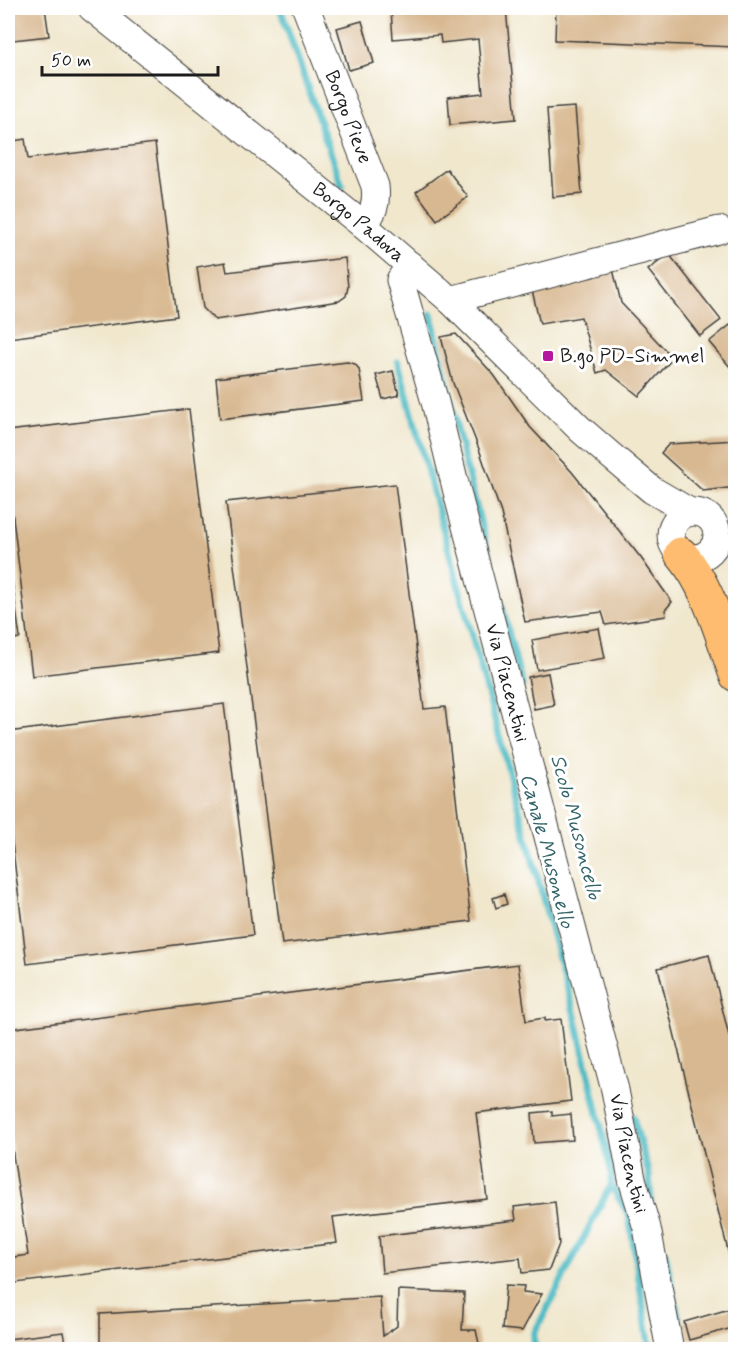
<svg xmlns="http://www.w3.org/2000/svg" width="743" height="1357" font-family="Mynerve,sans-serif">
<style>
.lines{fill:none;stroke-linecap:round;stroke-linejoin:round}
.stream{stroke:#4dbbc5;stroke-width:7}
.building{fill:#d8b890}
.minor-casing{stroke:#3c3a37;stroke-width:29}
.major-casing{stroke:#3c3a37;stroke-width:35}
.minor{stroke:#fff;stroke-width:27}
.major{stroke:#fdbc70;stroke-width:33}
.poi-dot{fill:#b5179e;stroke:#fff;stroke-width:2}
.labels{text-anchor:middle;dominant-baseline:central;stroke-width:6;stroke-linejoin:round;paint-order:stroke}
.street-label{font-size:20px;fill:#1c1c1c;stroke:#fff}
.poi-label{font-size:20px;fill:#1c1c1c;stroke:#fff;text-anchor:start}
.water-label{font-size:21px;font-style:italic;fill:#326468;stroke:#fff}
</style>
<rect width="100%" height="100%" fill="#fff"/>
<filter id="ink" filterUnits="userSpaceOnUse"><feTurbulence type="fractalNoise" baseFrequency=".0167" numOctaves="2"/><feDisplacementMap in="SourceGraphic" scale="12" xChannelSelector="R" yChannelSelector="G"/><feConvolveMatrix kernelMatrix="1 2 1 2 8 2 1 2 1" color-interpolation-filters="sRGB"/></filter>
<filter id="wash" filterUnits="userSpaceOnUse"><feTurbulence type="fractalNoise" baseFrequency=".008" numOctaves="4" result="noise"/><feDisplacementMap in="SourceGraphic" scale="24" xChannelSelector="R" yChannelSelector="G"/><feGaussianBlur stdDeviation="1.35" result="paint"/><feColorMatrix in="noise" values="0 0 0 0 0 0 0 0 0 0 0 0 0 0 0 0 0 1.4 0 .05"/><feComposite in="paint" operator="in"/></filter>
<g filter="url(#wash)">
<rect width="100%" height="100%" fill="#f0e7cd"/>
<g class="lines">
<path class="stream" d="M280 8 342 186
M431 314 463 455 522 685
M398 362 575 1016 612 1174 611 1185 629 1215 650 1350
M633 1117 649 1175 651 1199
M665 1253 685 1350
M534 1350V1334L611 1185"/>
</g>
<g id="blocks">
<path class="building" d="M9 8H45L49 36 13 40Z
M417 8H506L516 119 450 125 448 97 483 93 478 39 441 43 440 35 393 39 391 10Z
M556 8H736V47L555 40Z
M362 21 374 63 349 70 337 28Z
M575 107 582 194 553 197 547 109Z
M25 139 28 159 155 143 177 316 9 338 8 323V142Z
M447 169 468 197 437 220 416 192Z
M669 254 721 320 700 336 648 270Z
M345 258 348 287 346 296 339 301 215 320 203 308 197 267 225 262 227 272Z
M613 269 621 303 673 358 639 396 606 370 597 373 581 317 540 324 532 290Z
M730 325 736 332V374L709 342Z
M456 334 494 375 530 427 572 472 641 558 672 602 665 610 666 616 606 625 602 612 525 622 501 513 479 449 453 383 441 337Z
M347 362 355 364 359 369 364 401 220 419 216 378Z
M393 371 399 395 383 399 376 375Z
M189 409 219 653 32 676 8 476V431Z
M736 440V487L703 491 661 453 669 444Z
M395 484 424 709 445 707 471 921 282 944 226 502Z
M8 552 20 638 8 640Z
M599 628 605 658 537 670 532 640Z
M548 673 554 705 534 709 528 677Z
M224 704 253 935 27 964 8 810V732Z
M504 894 507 904 496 908 493 898Z
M709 955 736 1064V1266L732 1267 658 968Z
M518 964 526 1021 545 1018V1021L561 1019 571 1101 476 1113 487 1199 333 1217 337 1243 8 1284V1258L28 1255 8 1121V1029Z
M552 1111V1116L571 1114 573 1140 534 1143 532 1113Z
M555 1202 559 1244 549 1270 522 1273 520 1258 382 1273 379 1236 516 1220 514 1207Z
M9 1229 12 1255 8 1256V1230Z
M506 1285 524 1286 523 1292 542 1294 522 1331 502 1329Z
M398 1290 464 1293 462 1330H476L480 1348 461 1350H256V1347L194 1350H100V1314L380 1297 383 1336 397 1326Z
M736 1307V1327L689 1340 684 1322Z
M63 1332 66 1350H8V1339Z"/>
</g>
</g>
<g filter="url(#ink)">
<use href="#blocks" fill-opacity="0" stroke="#3c3a37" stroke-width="1.5"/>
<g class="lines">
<defs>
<g id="minor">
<path id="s1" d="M92 8 363 225 450 300 580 429 610 455 652 490 690 512"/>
<path id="s2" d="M306 8 375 186C377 203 374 213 363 225"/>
<path id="s3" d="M410 265 400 280 435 402 459 500 615 1090 632 1179 647 1228 670 1350"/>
<path d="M450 300 719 230"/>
<circle cx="694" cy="535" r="23"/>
</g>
<path id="major" d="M681 554C709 586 721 635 736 675"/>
</defs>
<use href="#minor" class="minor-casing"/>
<use href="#major" class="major-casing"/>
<use href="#minor" class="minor"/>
<use href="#major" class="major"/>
</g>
</g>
<rect class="poi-dot" x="542" y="350" width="12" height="12" rx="3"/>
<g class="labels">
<g class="street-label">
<text stroke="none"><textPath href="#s2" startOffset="117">Borgo Pieve</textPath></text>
<text stroke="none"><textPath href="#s1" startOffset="342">Borgo Padova</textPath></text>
<text stroke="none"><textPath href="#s3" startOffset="435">Via Piacentini</textPath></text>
<text stroke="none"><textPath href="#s3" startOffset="921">Via Piacentini</textPath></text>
</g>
<g class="poi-label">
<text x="560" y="356">B.go PD-Simmel</text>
</g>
<g class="water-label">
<text transform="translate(576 827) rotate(75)">Scolo Musoncello</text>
<text transform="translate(547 851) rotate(75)">Canale Musonello</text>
</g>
</g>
<rect width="743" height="1357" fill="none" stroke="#fff" stroke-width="30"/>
<path d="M42 66v9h176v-9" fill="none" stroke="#1c1c1c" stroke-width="3"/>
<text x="51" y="66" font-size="18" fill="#1c1c1c" stroke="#ffffff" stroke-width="4.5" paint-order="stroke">50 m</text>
</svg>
